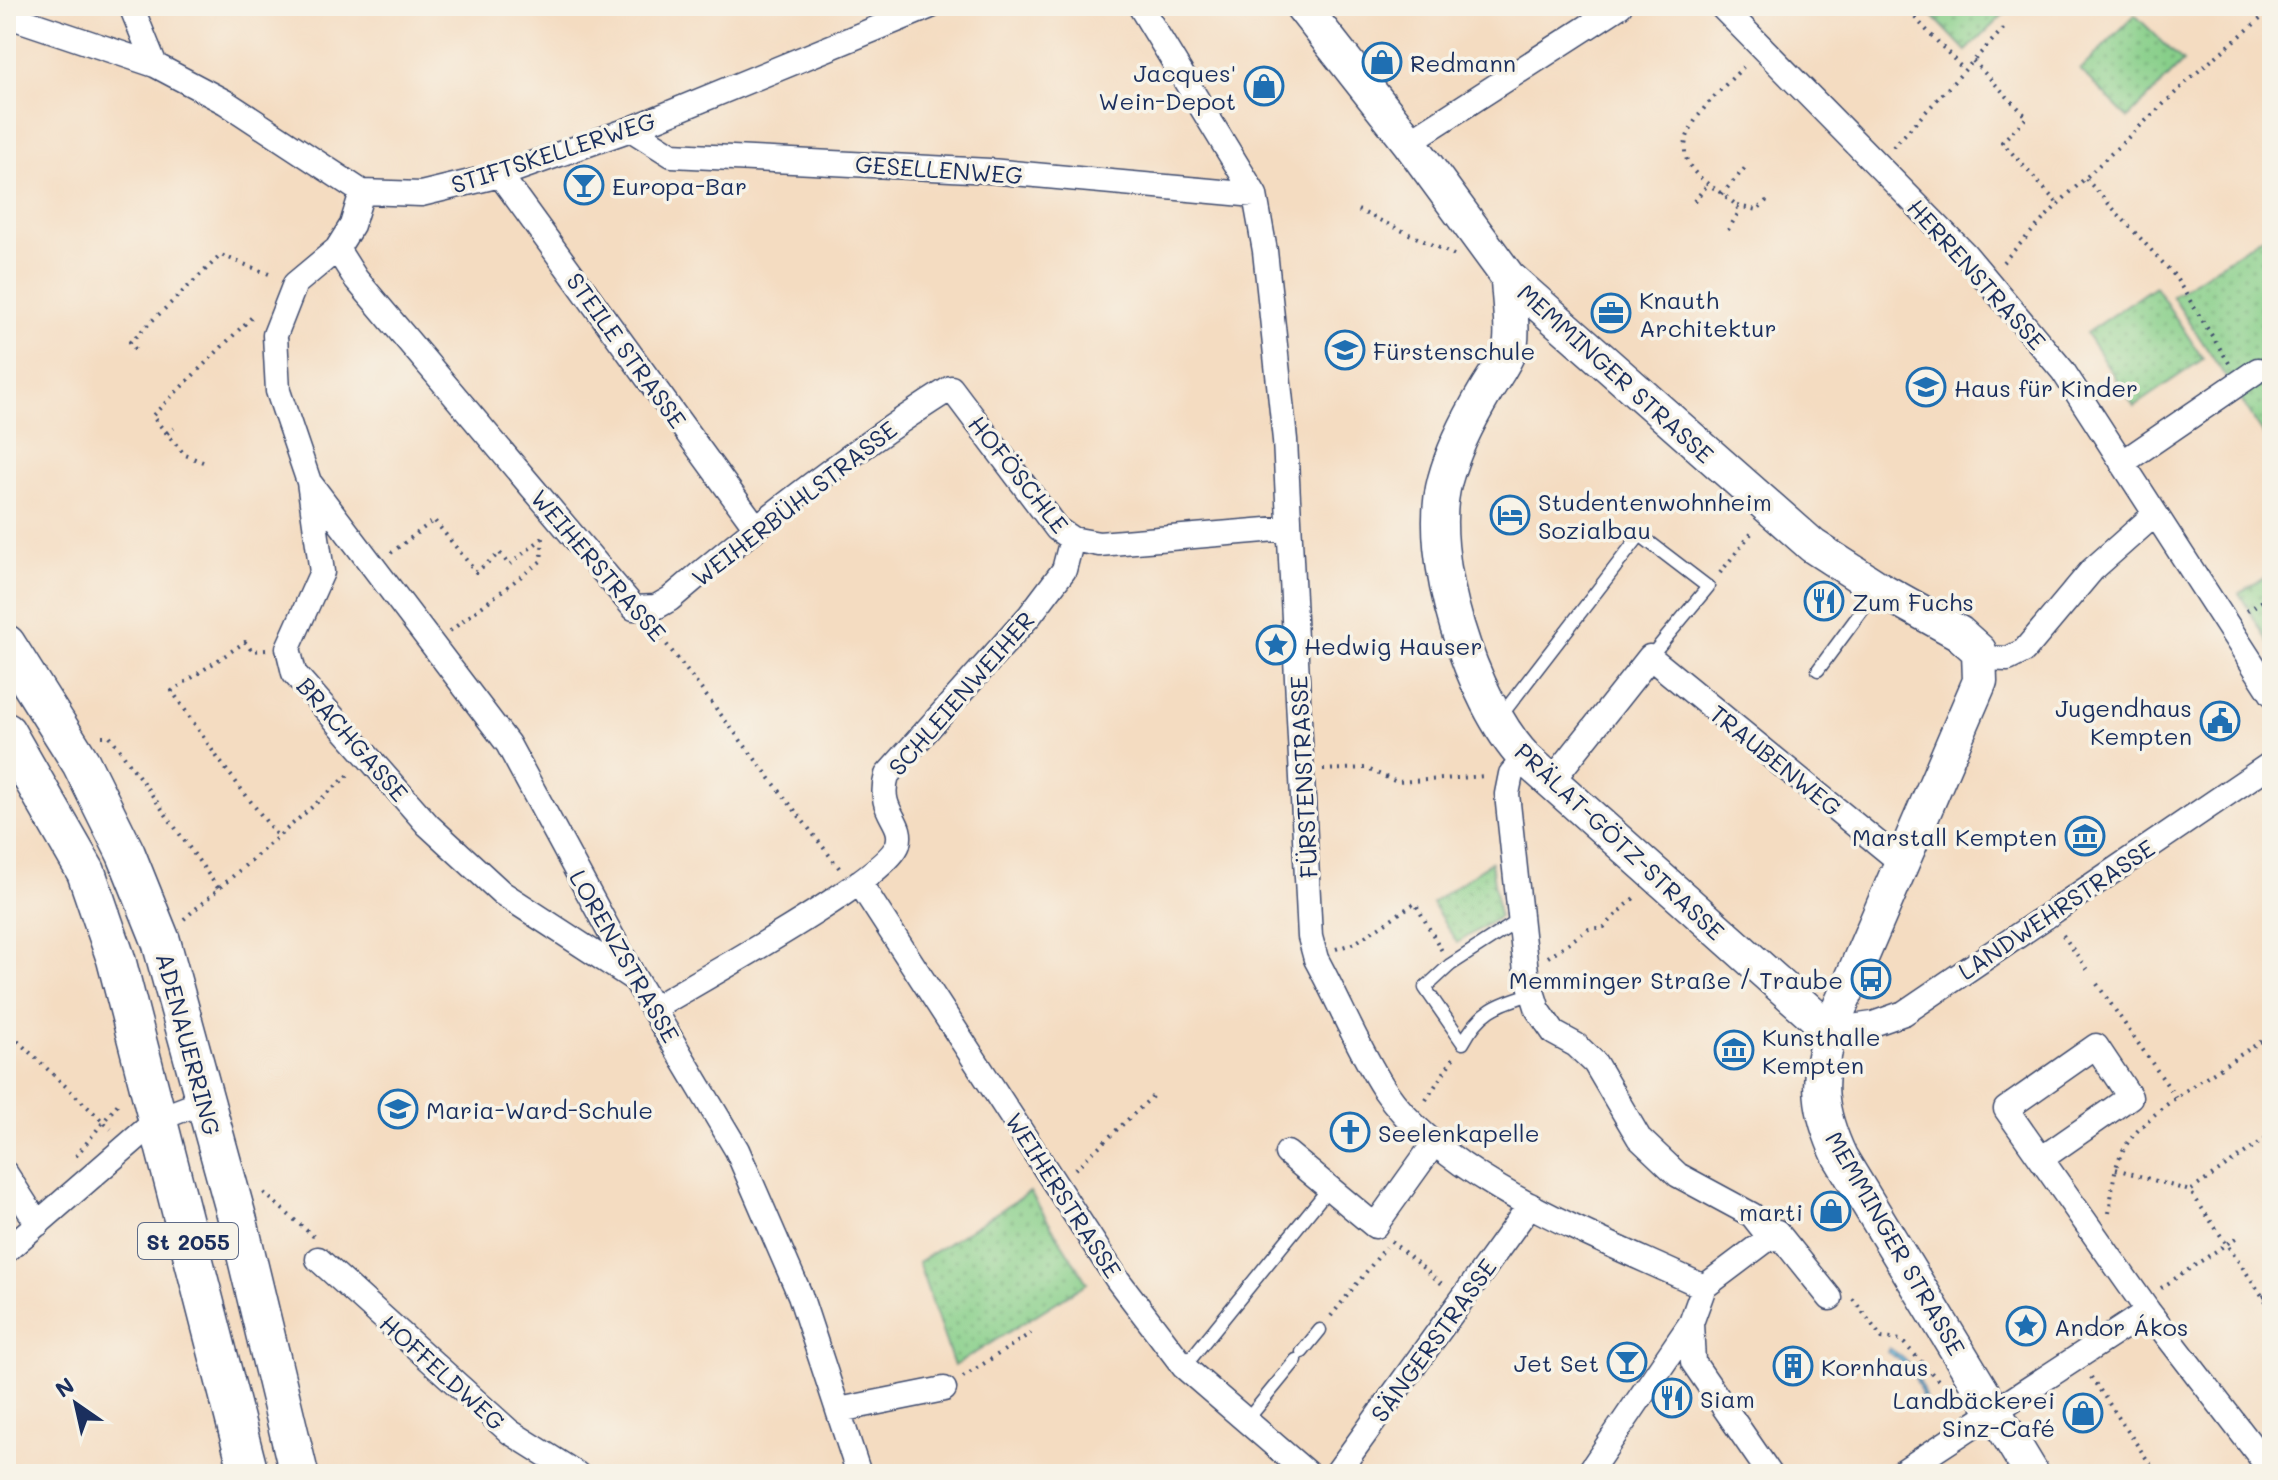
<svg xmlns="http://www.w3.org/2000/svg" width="2278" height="1480" font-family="Mali,sans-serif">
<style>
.green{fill:url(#green-dots);stroke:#527f74;stroke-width:2}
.water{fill:url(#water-rules);stroke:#3c729c;stroke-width:2}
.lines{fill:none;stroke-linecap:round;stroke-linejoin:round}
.lane-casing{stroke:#3c496d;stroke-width:15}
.street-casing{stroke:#3c496d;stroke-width:27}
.secondary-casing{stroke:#3c496d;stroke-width:37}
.primary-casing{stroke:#3c496d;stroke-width:41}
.path{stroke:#3c496d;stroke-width:4;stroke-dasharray:2 6;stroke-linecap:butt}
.lane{stroke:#fff;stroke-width:12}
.street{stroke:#fff;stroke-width:24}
.secondary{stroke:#fff;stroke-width:34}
.primary{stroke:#fff;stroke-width:38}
.labels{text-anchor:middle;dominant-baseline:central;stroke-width:7;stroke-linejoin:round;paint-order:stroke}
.shield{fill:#f7f3e8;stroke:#5d6a87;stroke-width:2}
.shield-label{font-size:22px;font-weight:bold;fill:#1b2f5e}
.poi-label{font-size:24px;fill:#1b2f5e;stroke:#f7f3e8;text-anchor:start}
.street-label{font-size:24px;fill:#1b2f5e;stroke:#f7f3e8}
</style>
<defs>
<pattern id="green-dots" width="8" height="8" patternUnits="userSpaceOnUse" patternTransform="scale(2)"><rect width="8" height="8" fill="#88cf8a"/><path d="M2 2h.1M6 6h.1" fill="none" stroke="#6ea874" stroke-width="1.8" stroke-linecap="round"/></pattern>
<pattern id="water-rules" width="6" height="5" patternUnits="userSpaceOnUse" patternTransform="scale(2)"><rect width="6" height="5" fill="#5db5da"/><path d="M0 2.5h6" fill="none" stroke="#4c94b4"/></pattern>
</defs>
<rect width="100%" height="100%" fill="#f7f3e8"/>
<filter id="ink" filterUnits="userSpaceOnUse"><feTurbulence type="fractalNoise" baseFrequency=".0125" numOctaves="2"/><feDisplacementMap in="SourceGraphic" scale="16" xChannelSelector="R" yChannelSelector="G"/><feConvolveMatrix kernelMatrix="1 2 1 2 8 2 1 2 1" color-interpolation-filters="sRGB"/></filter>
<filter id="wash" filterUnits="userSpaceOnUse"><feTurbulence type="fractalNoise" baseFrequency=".006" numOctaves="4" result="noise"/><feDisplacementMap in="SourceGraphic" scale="32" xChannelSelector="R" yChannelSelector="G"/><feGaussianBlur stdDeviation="1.8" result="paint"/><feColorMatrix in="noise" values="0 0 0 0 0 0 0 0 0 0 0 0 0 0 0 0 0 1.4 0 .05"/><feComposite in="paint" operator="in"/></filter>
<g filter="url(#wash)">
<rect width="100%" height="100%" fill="#f4dcc1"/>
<path class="green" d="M1923 6H1999L2005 13 1966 51Z
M2135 15 2183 62 2128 118 2080 70Z
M2272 230V447L2172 296Z
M2155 286 2203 359 2134 406 2086 333Z
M2272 573V649L2239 593Z
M1491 862 1499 917 1457 943 1432 903Z
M1030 1192 1087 1283 954 1366 918 1262Z"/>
<path class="water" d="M1889 1348C1914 1363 1921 1378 1927 1406L1924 1407C1919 1379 1912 1366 1887 1352Z"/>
</g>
<g filter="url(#ink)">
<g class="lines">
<defs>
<path id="lane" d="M1818 670 1878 589
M1500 717 1640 535 1708 587 1650 657
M1521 919 1450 965 1425 988 1463 1043C1480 1011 1497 1004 1531 994
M1302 1352 1320 1330
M1184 1367 1329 1188
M1247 1420 1296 1360"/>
<path id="street" d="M131 6 155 65
M1140 6 1255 195 1265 251 1285 440 1310 937 1316 959C1339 1001 1358 1049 1384 1089 1447 1183 1603 1239 1704 1287
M1721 6 1965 254 2063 371 2272 694
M6 15 155 65 225 102 362 192 421 194 500 175 631 129 931 6
M631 129 672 155 990 171 1255 195
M1409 142 1620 6
M500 175 755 526
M362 192 352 225 337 249 295 284 275 335 278 391 309 482 322 572 288 648 294 673 428 825 502 893 634 979
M337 249 356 279 634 608 656 607 670 599C760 522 851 451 951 388L1057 529 1072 539 1099 544 1289 528
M2122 463 2258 370
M309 482 508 744 635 979 737 1150 800 1295 859 1474
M1981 658 2008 659 2024 651 2092 570 2154 515
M1525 758 1511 774 1507 794 1526 972 1538 1010 1554 1033 1576 1045 1595 1063 1639 1138 1678 1175 1752 1215 1771 1239
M1551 782 1650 657 1902 863
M859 882 1117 1279 1184 1367 1308 1474
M654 1008C695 983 887 879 898 844 905 820 876 813 887 775L1030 615 1064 570 1072 539
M1830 1030 1873 1024 1904 1013 2272 763
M1287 1153 1375 1226 1433 1145
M2041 1159 2006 1109 2096 1046 2130 1097 2041 1159 2148 1311 2272 1472
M6 1174 38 1224
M6 1251 158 1119 205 1101
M318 1259 510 1432 577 1474
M1704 1287 1691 1323 1693 1362 1770 1474
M1704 1287 1777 1232 1830 1298
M839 1410 944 1389
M1336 1474 1530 1205
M1588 1474 1691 1323
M1899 1474 2148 1311"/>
<path id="secondary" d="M1302 6 1409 142 1508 277 1813 546 1878 588 1959 633 1979 651 1980 681 1830 1030C1816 1080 1818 1110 1840 1157L2032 1474
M1508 277C1508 295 1515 335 1509 350 1504 364 1493 378 1485 392 1469 419 1453 450 1445 480 1424 555 1472 702 1525 758L1830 1030"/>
<path id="primary" d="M6 644 81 763 126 854 161 941 238 1221 299 1474
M6 732 86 872 116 959 249 1474"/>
</defs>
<use href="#lane" class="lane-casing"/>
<use href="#street" class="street-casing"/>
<use href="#secondary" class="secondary-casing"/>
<use href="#primary" class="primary-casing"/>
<path class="path" d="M1904 6 1964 70
M1973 61 2027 117 2002 142 2058 204
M1893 147 2004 28
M2086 179 2174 275 2229 363
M1722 194 1745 168
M1694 201 1709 183
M1737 206 1757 210 1768 199
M1358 210 1456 256
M1728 230 1739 212 1737 206C1723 192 1700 182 1690 166 1668 133 1724 88 1745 65
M2003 262 2058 204 2193 76 2272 9
M135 349 130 342 221 255 274 276
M167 433 174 428
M203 462 185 455 152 416 255 314
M391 553 434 520 476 572 500 553 509 565 544 537
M1720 573 1754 530
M2247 611 2272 595
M450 631 541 561 543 538
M657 632 840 869
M266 650 252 651 245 642 172 691 219 760 278 837
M102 736H110L218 888
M1323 770 1365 768 1397 782 1487 776
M184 919 352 772
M2063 935 2088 971
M1336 949 1355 943 1415 903 1442 951
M1548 957 1589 929 1604 927 1637 895
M2097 984 2177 1099
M6 1030 111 1129
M1426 1100 1454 1057
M2272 1134 2190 1191 2272 1310
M76 1156 121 1100
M1075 1169 1155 1094
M2116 1169 2190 1191
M264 1193 314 1237
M2109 1213C2113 1191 2112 1167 2125 1147 2150 1106 2231 1063 2272 1034
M1391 1241 1442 1284
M2161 1288 2237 1237
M2263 1297 2272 1291
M1853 1299 1882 1338 1901 1340 1939 1381
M1331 1316 1386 1247
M963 1377 1031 1333
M2091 1377 2157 1474"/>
<use href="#lane" class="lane"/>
<use href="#street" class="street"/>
<use href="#secondary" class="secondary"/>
<use href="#primary" class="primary"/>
</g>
</g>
<defs>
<symbol id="shop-ring" viewBox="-11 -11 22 22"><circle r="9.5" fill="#f7f3e8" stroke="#1f6fb2" stroke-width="1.5"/><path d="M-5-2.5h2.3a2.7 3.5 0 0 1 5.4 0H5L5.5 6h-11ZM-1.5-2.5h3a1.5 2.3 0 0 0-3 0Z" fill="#1f6fb2"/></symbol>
<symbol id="bar-ring" viewBox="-11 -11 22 22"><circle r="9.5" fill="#f7f3e8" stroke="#1f6fb2" stroke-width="1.5"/><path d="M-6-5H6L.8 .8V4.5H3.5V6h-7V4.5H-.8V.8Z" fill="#1f6fb2"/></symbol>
<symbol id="office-ring" viewBox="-11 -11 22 22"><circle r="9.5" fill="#f7f3e8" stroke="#1f6fb2" stroke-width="1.5"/><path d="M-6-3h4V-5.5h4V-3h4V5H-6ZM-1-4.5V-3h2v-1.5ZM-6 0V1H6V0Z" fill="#1f6fb2"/></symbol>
<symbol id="school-ring" viewBox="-11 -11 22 22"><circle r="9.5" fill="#f7f3e8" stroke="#1f6fb2" stroke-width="1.5"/><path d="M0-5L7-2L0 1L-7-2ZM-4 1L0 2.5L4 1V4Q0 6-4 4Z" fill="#1f6fb2"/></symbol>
<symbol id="hotel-ring" viewBox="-11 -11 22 22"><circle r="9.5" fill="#f7f3e8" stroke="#1f6fb2" stroke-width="1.5"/><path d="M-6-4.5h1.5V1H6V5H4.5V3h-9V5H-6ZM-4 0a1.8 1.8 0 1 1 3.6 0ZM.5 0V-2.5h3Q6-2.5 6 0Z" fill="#1f6fb2"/></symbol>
<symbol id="restaurant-ring" viewBox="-11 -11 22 22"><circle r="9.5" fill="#f7f3e8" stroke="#1f6fb2" stroke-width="1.5"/><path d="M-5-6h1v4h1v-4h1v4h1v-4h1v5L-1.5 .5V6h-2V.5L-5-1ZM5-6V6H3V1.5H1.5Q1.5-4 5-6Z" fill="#1f6fb2"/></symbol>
<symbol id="sight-ring" viewBox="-11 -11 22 22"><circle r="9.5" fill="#f7f3e8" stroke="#1f6fb2" stroke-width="1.5"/><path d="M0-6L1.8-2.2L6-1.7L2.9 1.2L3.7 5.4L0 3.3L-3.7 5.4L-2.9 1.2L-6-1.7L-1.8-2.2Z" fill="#1f6fb2"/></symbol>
<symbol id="civic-ring" viewBox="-11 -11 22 22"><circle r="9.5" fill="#f7f3e8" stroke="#1f6fb2" stroke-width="1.5"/><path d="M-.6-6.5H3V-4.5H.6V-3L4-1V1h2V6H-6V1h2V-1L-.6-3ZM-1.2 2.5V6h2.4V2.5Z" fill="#1f6fb2"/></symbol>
<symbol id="museum-ring" viewBox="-11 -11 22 22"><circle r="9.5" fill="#f7f3e8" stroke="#1f6fb2" stroke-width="1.5"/><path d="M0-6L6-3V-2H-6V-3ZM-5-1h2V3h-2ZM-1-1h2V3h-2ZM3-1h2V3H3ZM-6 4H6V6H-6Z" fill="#1f6fb2"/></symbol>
<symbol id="bus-ring" viewBox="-11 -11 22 22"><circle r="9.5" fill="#f7f3e8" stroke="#1f6fb2" stroke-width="1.5"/><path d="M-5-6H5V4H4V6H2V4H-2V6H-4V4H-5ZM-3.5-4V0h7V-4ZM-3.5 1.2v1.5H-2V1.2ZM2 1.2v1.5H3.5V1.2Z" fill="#1f6fb2"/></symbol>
<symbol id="church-ring" viewBox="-11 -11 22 22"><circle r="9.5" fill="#f7f3e8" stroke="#1f6fb2" stroke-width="1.5"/><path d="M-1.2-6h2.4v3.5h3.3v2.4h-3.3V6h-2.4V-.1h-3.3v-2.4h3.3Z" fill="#1f6fb2"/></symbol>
<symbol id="building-ring" viewBox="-11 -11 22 22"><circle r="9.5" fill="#f7f3e8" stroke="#1f6fb2" stroke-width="1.5"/><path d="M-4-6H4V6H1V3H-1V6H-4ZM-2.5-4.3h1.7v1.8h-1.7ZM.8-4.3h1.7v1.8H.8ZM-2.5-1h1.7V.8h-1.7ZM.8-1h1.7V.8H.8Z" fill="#1f6fb2"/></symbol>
</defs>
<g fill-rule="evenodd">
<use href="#shop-ring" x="1360" y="40" width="44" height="44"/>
<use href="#shop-ring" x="1242" y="64" width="44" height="44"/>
<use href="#bar-ring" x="562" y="163" width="44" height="44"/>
<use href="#office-ring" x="1589" y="291" width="44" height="44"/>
<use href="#school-ring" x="1323" y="328" width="44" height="44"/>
<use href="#school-ring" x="1904" y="365" width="44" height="44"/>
<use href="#hotel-ring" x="1488" y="493" width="44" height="44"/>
<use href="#restaurant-ring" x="1802" y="579" width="44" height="44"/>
<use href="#sight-ring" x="1254" y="623" width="44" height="44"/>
<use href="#civic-ring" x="2198" y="699" width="44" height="44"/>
<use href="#museum-ring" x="2063" y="814" width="44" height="44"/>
<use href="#bus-ring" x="1849" y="957" width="44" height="44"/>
<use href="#museum-ring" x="1712" y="1028" width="44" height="44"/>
<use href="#school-ring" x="376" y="1087" width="44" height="44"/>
<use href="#church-ring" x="1328" y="1110" width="44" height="44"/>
<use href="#shop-ring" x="1809" y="1189" width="44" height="44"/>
<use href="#sight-ring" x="2004" y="1304" width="44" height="44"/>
<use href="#bar-ring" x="1605" y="1340" width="44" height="44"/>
<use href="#building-ring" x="1771" y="1344" width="44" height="44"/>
<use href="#restaurant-ring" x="1650" y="1376" width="44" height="44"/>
<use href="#shop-ring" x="2061" y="1391" width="44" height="44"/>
</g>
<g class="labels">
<rect class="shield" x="138" y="1223" width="100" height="36" rx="6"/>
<g class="shield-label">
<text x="188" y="1241">St 2055</text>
</g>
<g class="poi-label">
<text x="1410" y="62">Redmann</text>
<text x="1236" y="72" text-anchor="end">Jacques'<tspan x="1236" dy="28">Wein-Depot</tspan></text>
<text x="612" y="185">Europa-Bar</text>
<text x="1639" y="299">Knauth<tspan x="1639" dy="28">Architektur</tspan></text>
<text x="1373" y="350">Fürstenschule</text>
<text x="1954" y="387">Haus für Kinder</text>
<text x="1538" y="501">Studentenwohnheim<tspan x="1538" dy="28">Sozialbau</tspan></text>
<text x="1852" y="601">Zum Fuchs</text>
<text x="1304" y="645">Hedwig Hauser</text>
<text x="2192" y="707" text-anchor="end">Jugendhaus<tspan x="2192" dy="28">Kempten</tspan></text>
<text x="2057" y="836" text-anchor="end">Marstall Kempten</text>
<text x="1843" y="979" text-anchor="end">Memminger Straße / Traube</text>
<text x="1762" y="1036">Kunsthalle<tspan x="1762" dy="28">Kempten</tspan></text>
<text x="426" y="1109">Maria-Ward-Schule</text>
<text x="1378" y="1132">Seelenkapelle</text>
<text x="1803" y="1211" text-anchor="end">marti</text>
<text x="2054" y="1326">Andor Ákos</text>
<text x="1599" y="1362" text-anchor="end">Jet Set</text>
<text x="1821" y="1366">Kornhaus</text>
<text x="1700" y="1398">Siam</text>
<text x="2055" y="1399" text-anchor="end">Landbäckerei<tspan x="2055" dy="28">Sinz-Café</tspan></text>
</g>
<g class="street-label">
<text transform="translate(553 152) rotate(-18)">STIFTSKELLERWEG</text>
<text transform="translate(939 169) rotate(4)">GESELLENWEG</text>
<text transform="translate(1977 274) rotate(48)">HERRENSTRASSE</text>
<text transform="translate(627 350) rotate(54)">STEILE STRASSE</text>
<text transform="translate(1616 373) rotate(42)">MEMMINGER STRASSE</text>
<text transform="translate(1019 474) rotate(51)">HOFÖSCHLE</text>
<text transform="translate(794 503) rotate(-38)">WEIHERBÜHLSTRASSE</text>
<text transform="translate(599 565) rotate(49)">WEIHERSTRASSE</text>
<text transform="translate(961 693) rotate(-49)">SCHLEIENWEIHER</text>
<text transform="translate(353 739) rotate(49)">BRACHGASSE</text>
<text transform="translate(1776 760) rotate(39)">TRAUBENWEG</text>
<text transform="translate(1303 777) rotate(-93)">FÜRSTENSTRASSE</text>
<text transform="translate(1620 841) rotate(43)">PRÄLAT-GÖTZ-STRASSE</text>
<text transform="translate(2056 909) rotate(-34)">LANDWEHRSTRASSE</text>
<text transform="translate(625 956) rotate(60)">LORENZSTRASSE</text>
<text transform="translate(189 1044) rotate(75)">ADENAUERRING</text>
<text transform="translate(1064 1195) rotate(57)">WEIHERSTRASSE</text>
<text transform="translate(1896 1243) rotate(60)">MEMMINGER STRASSE</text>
<text transform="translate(1433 1340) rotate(-54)">SÄNGERSTRASSE</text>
<text transform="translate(443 1372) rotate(42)">HOFFELDWEG</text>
</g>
</g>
<rect width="2278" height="1480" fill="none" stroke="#f7f3e8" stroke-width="32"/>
<g transform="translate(76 1404) rotate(326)" stroke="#f7f3e8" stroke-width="6" paint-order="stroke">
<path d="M0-6L14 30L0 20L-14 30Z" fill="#1b2f5e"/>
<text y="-12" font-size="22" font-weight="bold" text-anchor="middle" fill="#1b2f5e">N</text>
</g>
</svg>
